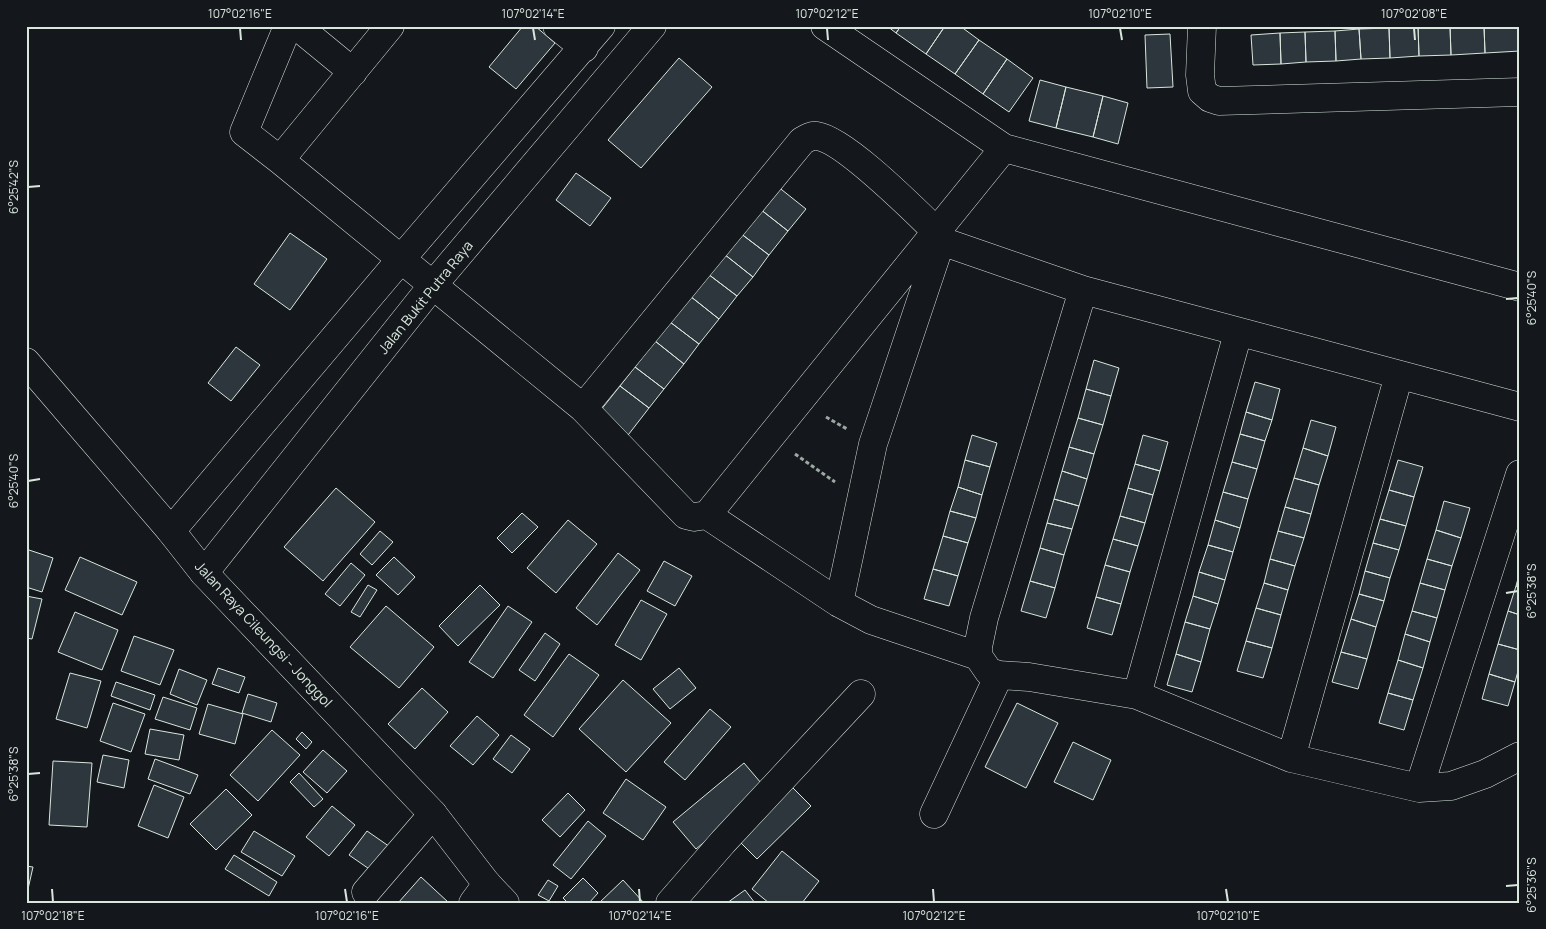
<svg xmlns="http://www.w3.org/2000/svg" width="1546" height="929" font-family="Manrope,sans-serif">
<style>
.building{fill:#2c363c;stroke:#d8e6dc}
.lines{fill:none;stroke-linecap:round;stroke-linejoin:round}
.minor-casing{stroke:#d8e6dc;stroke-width:29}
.major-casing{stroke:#d8e6dc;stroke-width:29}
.path{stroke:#9da8a2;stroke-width:3;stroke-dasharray:4 2.5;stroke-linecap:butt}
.minor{stroke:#14181c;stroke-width:28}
.major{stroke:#14181c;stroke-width:28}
.ticks{fill:none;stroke:#d8e6dc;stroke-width:2}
.labels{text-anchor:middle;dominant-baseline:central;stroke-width:4;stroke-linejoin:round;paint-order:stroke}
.street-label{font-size:14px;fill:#d8e6dc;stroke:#14181c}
.neatline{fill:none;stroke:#d8e6dc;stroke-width:2}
.ticks-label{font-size:12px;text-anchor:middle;fill:#d8e6dc}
</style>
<rect width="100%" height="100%" fill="#14181c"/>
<path class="building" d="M523 26H535L555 43 516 89 489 67Z
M887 26H901L896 33Z
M901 26H945L926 54 896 33Z
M945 26H960L979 40 955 74 926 54Z
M1418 26 1419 56 1390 58 1389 28Z
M1418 26H1450L1451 55 1419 56Z
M1450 26H1484L1485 53 1451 55Z
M1484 26H1519L1520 51 1485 53Z
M1389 28 1390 58 1361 59 1359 29Z
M1359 29 1361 59 1336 61 1335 31Z
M1335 31 1336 61 1306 62 1305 32Z
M1305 32 1306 62 1281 64 1280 33Z
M1280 33 1281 64 1253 65 1251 35Z
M1170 34 1173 87 1147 88 1145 35Z
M979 40 1007 59 983 94 955 74Z
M679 58 712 87 641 168 608 140Z
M1007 59 1033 78 1009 112 983 94Z
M1040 80 1066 87 1056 128 1029 121Z
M1066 87 1103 96 1093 137 1056 128Z
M1103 96 1128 103 1118 144 1093 137Z
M576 173 611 198 590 226 556 200Z
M777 186 806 209 788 231 760 209Z
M760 209 788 231 769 255 740 233Z
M290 233 327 259 290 310 254 284Z
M740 233 769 255 753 277 724 254Z
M724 254 753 277 737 296 708 274Z
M708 274 737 296 719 319 690 296Z
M690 296 719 319 699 344 670 322Z
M670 322 699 344 684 364 655 341Z
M655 341 684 364 664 389 635 367Z
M236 347 260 365 231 401 208 383Z
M1094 360 1119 368 1111 396 1086 389Z
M635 367 664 389 649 408 620 386Z
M1255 382 1280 389 1272 420 1246 412Z
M620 386 649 408 625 439 596 416Z
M1086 389 1111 396 1103 425 1078 418Z
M1246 412 1272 420 1265 441 1240 434Z
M1078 418 1103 425 1094 454 1069 447Z
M1311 420 1336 427 1328 456 1303 448Z
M1240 434 1265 441 1257 469 1232 462Z
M972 435 997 443 990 467 965 460Z
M1143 435 1168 442 1160 471 1135 464Z
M1069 447 1094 454 1087 479 1062 471Z
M1303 448 1328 456 1319 485 1294 478Z
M965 460 990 467 982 495 958 487Z
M1398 460 1423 467 1414 497 1389 490Z
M1232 462 1257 469 1248 499 1223 492Z
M1135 464 1160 471 1153 495 1128 488Z
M1062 471 1087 479 1079 506 1054 499Z
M1294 478 1319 485 1311 514 1285 507Z
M958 487 982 495 976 518 950 511Z
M336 488 375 522 323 581 284 547Z
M1128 488 1153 495 1145 523 1120 516Z
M1389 490 1414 497 1406 526 1380 519Z
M1223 492 1248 499 1240 528 1215 520Z
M1054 499 1079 506 1072 529 1047 523Z
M1444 501 1470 508 1461 538 1436 530Z
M1285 507 1311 514 1304 538 1278 531Z
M950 511 976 518 968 543 943 536Z
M522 513 538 527 512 553 497 538Z
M1120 516 1145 523 1138 546 1113 539Z
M1380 519 1406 526 1399 550 1373 543Z
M568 520 597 544 556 593 527 568Z
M1215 520 1240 528 1233 552 1208 545Z
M1047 523 1072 529 1064 555 1040 548Z
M1436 530 1461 538 1452 566 1427 559Z
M380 531 393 542 372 565 360 554Z
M1278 531 1304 538 1295 566 1270 559Z
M943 536 968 543 958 576 933 569Z
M1113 539 1138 546 1130 572 1105 565Z
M1373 543 1399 550 1390 578 1365 571Z
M1208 545 1233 552 1225 580 1199 572Z
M1040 548 1064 555 1055 588 1030 581Z
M26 549 53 558 42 592 26 587Z
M618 553 640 570 597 625 576 608Z
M80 557 137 582 122 615 65 590Z
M394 557 415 577 398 595 376 575Z
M1270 559 1295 566 1288 590 1264 583Z
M1427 559 1452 566 1445 590 1420 583Z
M664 561 692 576 675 606 647 591Z
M351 563 365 575 340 606 325 594Z
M1105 565 1130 572 1121 604 1096 597Z
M933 569 958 576 949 606 924 599Z
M1365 571 1390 578 1384 601 1359 594Z
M1520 571V587L1516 586Z
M1199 572 1225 580 1218 604 1193 596Z
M1030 581 1055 588 1046 618 1021 611Z
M1264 583 1288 590 1281 615 1256 608Z
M1420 583 1445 590 1437 618 1412 611Z
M368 585 377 590 360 617 351 612Z
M480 585 500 605 458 646 439 626Z
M1516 586 1520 587V615L1508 611Z
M1359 594 1384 601 1376 627 1351 619Z
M26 596 42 599 32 639 26 638Z
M1193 596 1218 604 1210 629 1185 622Z
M1096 597 1121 604 1112 635 1087 628Z
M641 600 667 614 641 660 615 645Z
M386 606 434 647 399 688 350 647Z
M508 606 532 622 493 678 469 662Z
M1256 608 1281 615 1272 648 1246 641Z
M1412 611 1437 618 1430 642 1405 634Z
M1508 611 1520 615V650L1498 644Z
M75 612 118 630 102 670 58 652Z
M1351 619 1376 627 1367 659 1341 652Z
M1185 622 1210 629 1201 662 1176 654Z
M545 633 560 644 535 681 519 670Z
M1405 634 1430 642 1423 668 1398 660Z
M134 636 174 650 160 685 121 671Z
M1246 641 1272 648 1263 678 1237 671Z
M1498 644 1520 650V664L1515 682 1489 674Z
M1341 652 1367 659 1358 689 1332 682Z
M569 654 599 675 553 737 524 715Z
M1176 654 1201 662 1192 692 1167 685Z
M1398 660 1423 668 1413 700 1388 693Z
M218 668 245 677 239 693 212 684Z
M679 668 696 688 670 709 653 689Z
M179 669 207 680 197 705 170 694Z
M70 673 101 681 87 728 56 719Z
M1489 674 1515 682 1508 706 1482 699Z
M623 680 671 723 626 772 579 729Z
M116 682 155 695 150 710 111 696Z
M422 688 448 712 415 749 388 724Z
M1388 693 1413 700 1404 730 1379 723Z
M248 694 277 703 271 722 242 713Z
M163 697 197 708 190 730 155 719Z
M113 703 145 714 131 752 100 741Z
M1017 703 1058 723 1026 788 985 767Z
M208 704 243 714 235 744 199 734Z
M710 709 731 727 685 780 664 762Z
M477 716 499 735 473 765 450 746Z
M150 729 184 735 179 760 145 754Z
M272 730 300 755 258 801 230 775Z
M302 732 312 742 306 749 296 739Z
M511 735 530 749 512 773 493 759Z
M1073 742 1111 760 1093 800 1054 782Z
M323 750 347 771 327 793 303 772Z
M103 755 129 760 124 788 97 782Z
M155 759 198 775 190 794 148 779Z
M53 761 92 763 87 827 49 825Z
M744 763 767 790 696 849 673 822Z
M299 773 323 799 314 807 290 782Z
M626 779 666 807 643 840 603 813Z
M788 783 811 806 757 859 734 836Z
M154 785 184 797 168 838 138 826Z
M226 789 252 815 216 850 190 824Z
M568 793 585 810 560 837 542 820Z
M332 806 355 825 329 856 306 837Z
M588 821 606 836 571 879 553 865Z
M254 831 295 856 282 876 241 852Z
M367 831 393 849 375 873 349 855Z
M782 851 819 881 802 903H769L752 889Z
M234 855 277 882 269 896 225 869Z
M26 866 33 867 26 898Z
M421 877 448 902V903H398Z
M583 878 598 893 589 903H568L563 898Z
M548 880 558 886 549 901 538 895Z
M623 880 644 903H599Z
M745 890 755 903H727Z"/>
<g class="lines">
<defs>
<path id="minor" d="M297 26 353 72
M390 26 280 160 583 408 802 141C807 138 812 135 817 136 845 140 914 210 937 232L941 241 1083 290 1520 407
M557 26 584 48
M825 26 1004 148 1520 287
M1202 26 1200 75 1202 91 1210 98 1219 101 1520 92
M280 160 244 132 288 26
M1083 290 984 618 978 647V656L989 672 999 675 1029 677 1137 695 1291 758 1419 788 1451 786 1485 774 1520 756
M583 408 686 515 694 517 707 515 1004 148
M707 515 839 603 871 620 978 656
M171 531 401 259 601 26
M204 573 433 285 652 26
M839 603 873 444 941 241
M1137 695 1238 333
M1291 758 1399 375
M1419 788 1520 474
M934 814 999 675
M366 892 433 814
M473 903 487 884
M670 903 723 842 861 694"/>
<path id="major" d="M26 362 171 531 204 573 433 814 487 884 505 903"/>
</defs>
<use href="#minor" class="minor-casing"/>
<use href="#major" class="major-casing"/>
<path class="path" d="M826 417 847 429
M795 454 835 482"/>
<use href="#minor" class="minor"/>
<use href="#major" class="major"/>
</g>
<path class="ticks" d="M240 28 241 40M533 28 535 40M827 28 828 40M1120 28 1122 40M1414 28 1415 40M28 187 40 186M1506 299 1518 298M28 481 40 479M1506 593 1518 591M28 774 40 773M1506 886 1518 885M52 889 53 902M345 889 347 902M639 889 640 902M933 889 934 902M1226 889 1228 902"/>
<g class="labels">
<g class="street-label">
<text transform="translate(425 297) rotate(-51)">Jalan Bukit Putra Raya</text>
<text transform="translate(264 634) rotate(47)">Jalan Raya Cileungsi - Jonggol</text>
</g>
</g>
<rect width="1546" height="929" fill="none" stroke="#14181c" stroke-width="55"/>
<rect x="28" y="28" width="1490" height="874" class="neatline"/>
<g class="ticks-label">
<text x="240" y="18">107°02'16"E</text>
<text x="533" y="18">107°02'14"E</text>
<text x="827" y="18">107°02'12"E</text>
<text x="1120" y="18">107°02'10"E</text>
<text x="1414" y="18">107°02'08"E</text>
<text transform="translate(14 187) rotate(-90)" y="4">6°25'42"S</text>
<text transform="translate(1532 298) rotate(-90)" y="4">6°25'40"S</text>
<text transform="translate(14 481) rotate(-90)" y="4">6°25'40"S</text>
<text transform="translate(1532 591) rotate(-90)" y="4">6°25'38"S</text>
<text transform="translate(14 774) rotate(-90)" y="4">6°25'38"S</text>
<text transform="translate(1532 885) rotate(-90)" y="4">6°25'36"S</text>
<text x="53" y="920">107°02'18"E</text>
<text x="347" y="920">107°02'16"E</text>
<text x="640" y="920">107°02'14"E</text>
<text x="934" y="920">107°02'12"E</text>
<text x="1228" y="920">107°02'10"E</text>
</g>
</svg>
